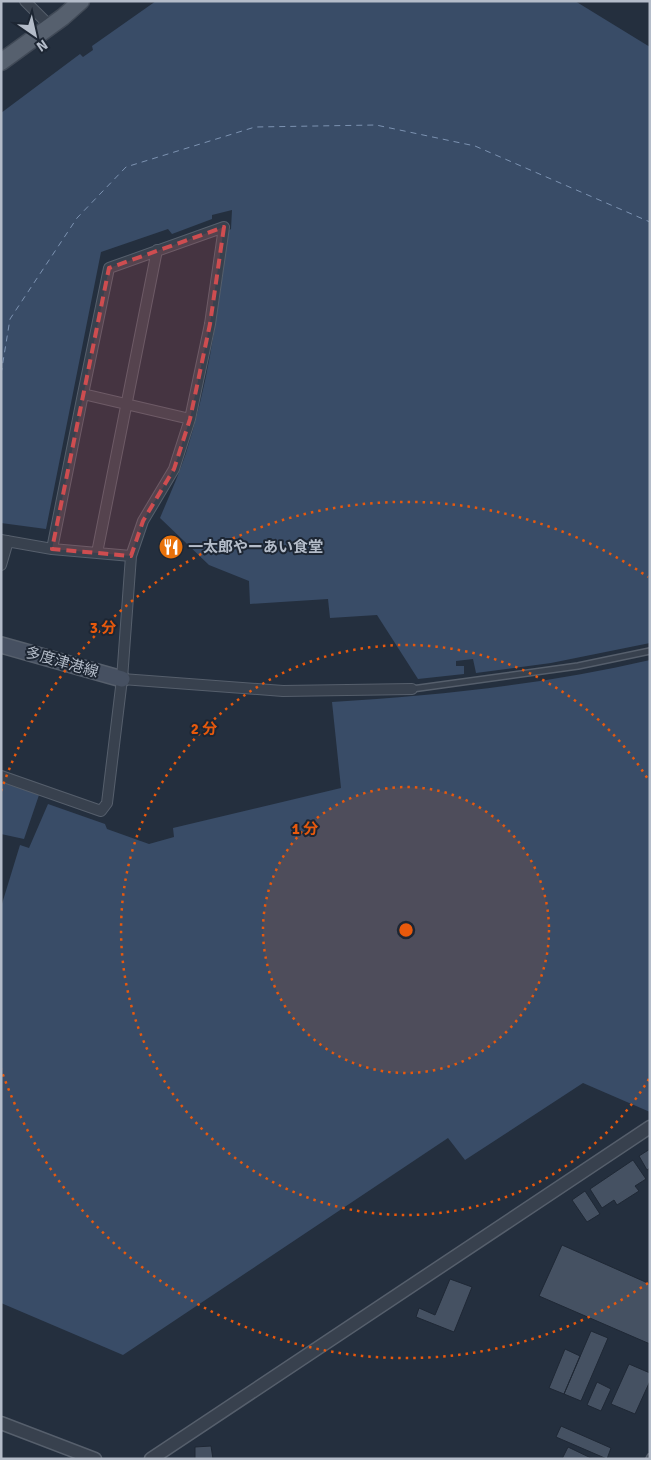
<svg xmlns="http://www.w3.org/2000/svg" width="651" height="1460" font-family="Signika,'Noto Sans JP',sans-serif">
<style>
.water{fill:#394c67}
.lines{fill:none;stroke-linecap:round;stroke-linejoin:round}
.ferry{stroke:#7c92b1;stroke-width:1;stroke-dasharray:6 5;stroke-linecap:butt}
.building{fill:#455162;stroke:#1f2835}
.service-casing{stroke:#565f6c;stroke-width:8}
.minor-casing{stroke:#565f6c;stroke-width:12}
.tertiary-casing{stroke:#565f6c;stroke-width:15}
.secondary-casing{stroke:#565f6c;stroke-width:18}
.primary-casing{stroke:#414a57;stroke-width:19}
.service{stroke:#38414e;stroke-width:5}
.minor{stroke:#38414e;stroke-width:10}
.tertiary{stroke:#38414e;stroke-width:12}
.secondary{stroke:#465061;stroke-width:15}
.primary{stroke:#56606e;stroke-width:16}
.marked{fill:#ce4d50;fill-opacity:0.2;stroke:#ce4d50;stroke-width:4;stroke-dasharray:10 6;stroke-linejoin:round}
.ring{fill:none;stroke:#e8590c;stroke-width:2.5;stroke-dasharray:2.5 5}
.labels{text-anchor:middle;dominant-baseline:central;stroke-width:4;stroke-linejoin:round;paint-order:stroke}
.poi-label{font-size:15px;font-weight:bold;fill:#b4bcc9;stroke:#1d2633;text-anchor:start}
.street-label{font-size:15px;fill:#b4bcc9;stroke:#1d2633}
.centre{fill:#e8590c;stroke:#1d2633;stroke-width:2.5}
.ring-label{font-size:15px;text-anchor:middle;font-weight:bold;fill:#e8590c;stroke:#1d2633;stroke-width:4;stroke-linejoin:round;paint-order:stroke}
</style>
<rect width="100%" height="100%" fill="#242f3e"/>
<path class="water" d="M156 1H575L650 47V643L551 663 476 673 473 659 456 661V666H464V674L418 679 377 615 330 618 328 599 250 604 249 581 209 565 160 518C169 496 179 475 186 453 209 382 219 305 228 231L231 229 232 210 212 215V219L172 234 168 229 101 252 46 529 1 523V113L80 54 83 57 93 50 92 46Z
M650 660V1112L583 1083 465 1160 448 1138 123 1355 1 1303V907L20 845 29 848 48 804 105 824 107 829 149 844 174 837 173 828 341 788 332 702C439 696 545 684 650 660Z
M1 782 39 795 24 839 1 834Z"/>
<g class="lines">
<path class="ferry" d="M1 374 10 319 77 218 126 167 255 127 376 125 475 146 650 222"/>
</g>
<path class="building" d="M168 537 180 548 173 556 161 545Z
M650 1149V1168L647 1170 639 1156Z
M633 1160 646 1179 635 1186 639 1191 617 1205 614 1200 602 1208 590 1189Z
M585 1191 600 1214 587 1222 572 1200Z
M562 1245 650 1284V1344L539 1296Z
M450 1279 472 1287 454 1332 416 1317 419 1308 435 1315Z
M591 1331 608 1338 581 1401 564 1394Z
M565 1349 580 1356 564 1394 549 1388Z
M629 1364 650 1373V1381L635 1414 611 1404Z
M597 1382 611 1389 601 1411 587 1405Z
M561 1426 611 1448 607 1459 556 1437Z
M211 1446 213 1459H195V1447Z
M568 1447 593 1459H562Z"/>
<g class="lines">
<defs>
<path id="service" d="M412 689 578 666 650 651
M649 1459 650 1457"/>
<path id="minor" d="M25 1 50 26
M83 394 109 268 224 227 210 324 190 419
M1 540 52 549 131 556
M52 549 83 394 190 419 174 469 143 521 131 556 122 679
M97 553 157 250
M1 565 8 541
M1 776 101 811 107 803 122 679 283 691 412 689"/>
<path id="tertiary" d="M1 1423 95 1459
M151 1459 650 1127"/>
<path id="secondary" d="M1 645 122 679"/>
<path id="primary" d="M1 62 63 17 81 1"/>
</defs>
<use href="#service" class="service-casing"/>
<use href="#minor" class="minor-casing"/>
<use href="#tertiary" class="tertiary-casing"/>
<use href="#secondary" class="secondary-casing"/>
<use href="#primary" class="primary-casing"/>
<use href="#service" class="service"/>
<use href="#minor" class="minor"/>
<use href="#tertiary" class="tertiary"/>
<use href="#secondary" class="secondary"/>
<use href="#primary" class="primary"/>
</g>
<path class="marked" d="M224 227 210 324 190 419 174 469 143 521 131 556 52 549 109 268Z"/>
<circle cx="406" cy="930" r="143" fill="#e8590c" fill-opacity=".12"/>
<g class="ring">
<circle cx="406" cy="930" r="143"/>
<path d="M649 1079A285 285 0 1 1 649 781"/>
<path d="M648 1283A428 428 0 0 1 1 1069M1 791A428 428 0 0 1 648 577"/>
</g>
<defs>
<symbol id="restaurant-disc" viewBox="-11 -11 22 22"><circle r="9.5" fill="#e8710a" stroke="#1d2633"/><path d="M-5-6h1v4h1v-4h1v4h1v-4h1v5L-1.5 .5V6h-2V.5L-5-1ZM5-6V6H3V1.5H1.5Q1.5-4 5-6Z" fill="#fff"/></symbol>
</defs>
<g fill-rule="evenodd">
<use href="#restaurant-disc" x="157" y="533" width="28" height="28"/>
</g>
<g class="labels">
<g class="poi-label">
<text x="188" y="547">一太郎やーあい食堂</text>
</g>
<g class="street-label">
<text transform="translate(62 662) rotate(16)">多度津港線</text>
</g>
</g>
<circle cx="406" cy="930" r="8" class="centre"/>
<g class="ring-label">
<text x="103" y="633">3 分</text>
<text x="204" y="734">2 分</text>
<text x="305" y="834">1 分</text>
</g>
<rect width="651" height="1460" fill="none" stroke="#b4bcc9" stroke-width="5"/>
<g transform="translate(35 35) rotate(146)" stroke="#1d2633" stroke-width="4" paint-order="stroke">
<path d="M0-4L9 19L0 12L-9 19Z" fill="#b4bcc9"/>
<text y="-8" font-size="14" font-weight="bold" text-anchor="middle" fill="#b4bcc9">N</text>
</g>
</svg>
